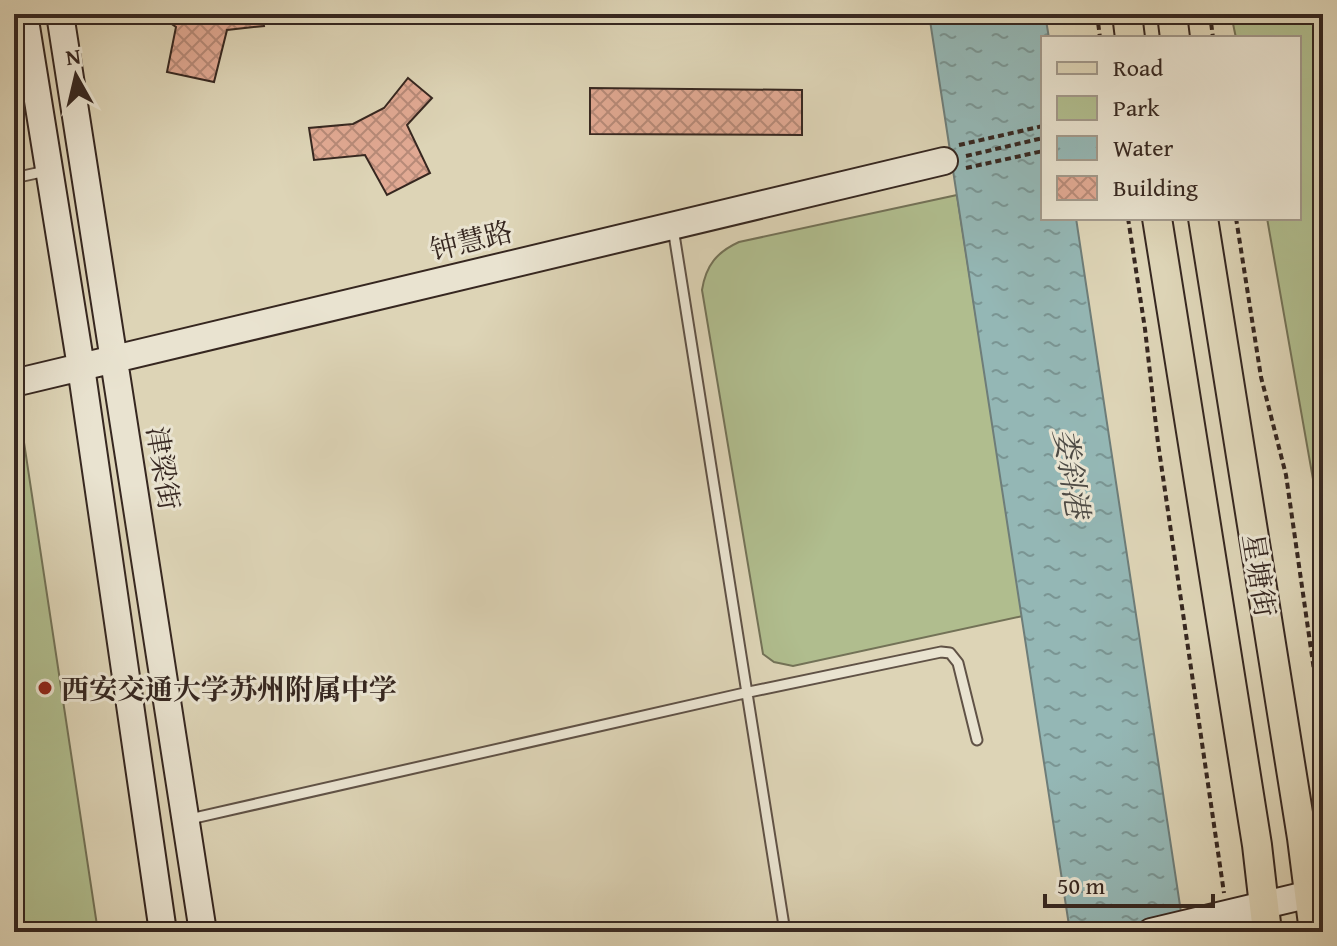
<svg xmlns="http://www.w3.org/2000/svg" width="1337" height="946" font-family="'Gentium Book Plus','Noto Serif SC',serif">
<style>
.green{fill:#b0bd8e;stroke:#737257;stroke-width:2}
.water{fill:url(#water-ripples);stroke:#6e7d79;stroke-width:2}
.building{fill:url(#building-cross-hatch);stroke:#362720;stroke-width:2}
.lines{fill:none;stroke-linecap:round;stroke-linejoin:round}
.lane-casing{stroke:#605246;stroke-width:13}
.secondary-casing{stroke:#362720;stroke-width:30}
.primary-casing{stroke:#362720;stroke-width:32}
.path{stroke:#362720;stroke-width:4;stroke-dasharray:6 4;stroke-linecap:butt}
.lane{stroke:#e9e3d0;stroke-width:9}
.secondary{stroke:#e9e3d0;stroke-width:26}
.primary{stroke:#ddd4b6;stroke-width:28}
.poi-dot{fill:#8f2418;stroke:#e9e3d0;stroke-width:3}
.labels{text-anchor:middle;dominant-baseline:central;stroke-width:6;stroke-linejoin:round;paint-order:stroke}
.street-label{font-size:28px;fill:#362720;stroke:#e9e3d0}
.poi-label{font-size:28px;font-weight:bold;fill:#362720;stroke:#e9e3d0;text-anchor:start}
.water-label{font-size:30px;font-style:italic;fill:#4e4b45;stroke:#e9e3d0}
</style>
<defs>
<pattern id="water-ripples" width="26" height="14" patternUnits="userSpaceOnUse" patternTransform="scale(2)"><rect width="26" height="14" fill="#94b7b5"/><path d="M2 4q2-2 4 0t4 0M15 11q2-2 4 0t4 0" fill="none" stroke="#7a9593"/></pattern>
<pattern id="building-cross-hatch" width="8" height="8" patternUnits="userSpaceOnUse" patternTransform="scale(2)"><rect width="8" height="8" fill="#e1a993"/><path d="M0 0l8 8M0 8l8-8" fill="none" stroke="#b78a78"/></pattern>
</defs>
<rect width="100%" height="100%" fill="#ddd4b6"/>
<filter id="stains"><feTurbulence type="fractalNoise" baseFrequency=".0025" numOctaves="4"/><feColorMatrix values="0 0 0 0 .2 0 0 0 0 .09 0 0 0 0 .02 0 0 0 .5 -.17"/></filter>
<radialGradient id="worn" r=".72"><stop offset=".6" stop-color="#630" stop-opacity="0"/><stop offset="1" stop-color="#630" stop-opacity=".3"/></radialGradient>
<path class="green" d="M1231 14H1323V536L1267 218H1299V38H1236Z
M957 195 1023 616 793 666 774 662 763 654 702 290C706 265 717 252 739 242Z
M20 416 98 932H14V417Z"/>
<path class="water" d="M929 14H1045L1049 38H1043V218H1076L1184 932H1070Z"/>
<path class="building" d="M157 14H262L264 26 227 30 214 82 167 72 176 27Z
M408 78 432 98 407 125 430 173 387 195 365 155 314 160 309 128 353 124 384 108Z
M590 88 802 90V135L590 134Z"/>
<g class="lines">
<defs>
<path id="lane" d="M14 178 46 171
M673 228 785 932
M190 819 749 692 941 652 950 653 958 663 977 740"/>
<path id="secondary" d="M24 14 81 367 163 932
M60 14 203 932
M14 383 944 161
M1151 932 1323 891"/>
<path id="primary" d="M1127 14 1130 38
M1172 14 1175 38
M1157 218 1257 845 1267 932
M1203 218 1302 838 1314 932"/>
</defs>
<use href="#lane" class="lane-casing"/>
<use href="#secondary" class="secondary-casing"/>
<use href="#primary" class="primary-casing"/>
<path class="path" d="M1097 14 1100 38
M1210 14 1213 38
M959 145 1043 126
M966 156 1043 138
M966 168 1043 151
M1128 218 1145 329 1158 443 1224 893
M1236 218 1261 377 1286 475 1323 733"/>
<use href="#lane" class="lane"/>
<use href="#secondary" class="secondary"/>
<use href="#primary" class="primary"/>
</g>
<circle class="poi-dot" cx="45" cy="688" r="8"/>
<g class="labels">
<g class="street-label">
<text transform="translate(471 240) rotate(-14)">钟慧路</text>
<text transform="translate(164 468) rotate(81)">津梁街</text>
<text transform="translate(1260 575) rotate(81)">星塘街</text>
</g>
<g class="poi-label">
<text x="61" y="688">西安交通大学苏州附属中学</text>
</g>
<g class="water-label">
<text transform="translate(1072 473) rotate(81)">娄斜港</text>
</g>
</g>
<rect width="1337" height="946" fill="none" stroke="#ddd4b6" stroke-width="48"/>
<rect x="16" y="16" width="1305" height="914" fill="none" stroke="#362720" stroke-width="4"/>
<rect x="24" y="24" width="1289" height="898" fill="none" stroke="#362720" stroke-width="2"/>
<rect x="1041" y="36" width="260" height="184" fill="#e9e3d0" stroke="#a1988a" stroke-width="2"/>
<rect x="1057" y="62" width="40" height="12" fill="#ddd4b6" stroke="#a1988a" stroke-width="2"/>
<text x="1113" y="76" font-size="24" fill="#362720">Road</text>
<rect x="1057" y="96" width="40" height="24" fill="#b0bd8e" stroke="#a1988a" stroke-width="2"/>
<text x="1113" y="116" font-size="24" fill="#362720">Park</text>
<rect x="1057" y="136" width="40" height="24" fill="url(#water-ripples)" stroke="#a1988a" stroke-width="2"/>
<text x="1113" y="156" font-size="24" fill="#362720">Water</text>
<rect x="1057" y="176" width="40" height="24" fill="url(#building-cross-hatch)" stroke="#a1988a" stroke-width="2"/>
<text x="1113" y="196" font-size="24" fill="#362720">Building</text>
<g transform="translate(76 76) rotate(352)" stroke="#e9e3d0" stroke-width="6" paint-order="stroke">
<path d="M0-6L14 30L0 20L-14 30Z" fill="#362720"/>
<text y="-12" font-size="22" font-weight="bold" text-anchor="middle" fill="#362720">N</text>
</g>
<path d="M1045 894v12h168v-12" fill="none" stroke="#362720" stroke-width="4"/>
<text x="1057" y="894" font-size="24" fill="#362720" stroke="#e9e3d0" stroke-width="6" paint-order="stroke">50 m</text>
<rect width="100%" height="100%" filter="url(#stains)"/>
<rect width="100%" height="100%" fill="url(#worn)"/>
</svg>
